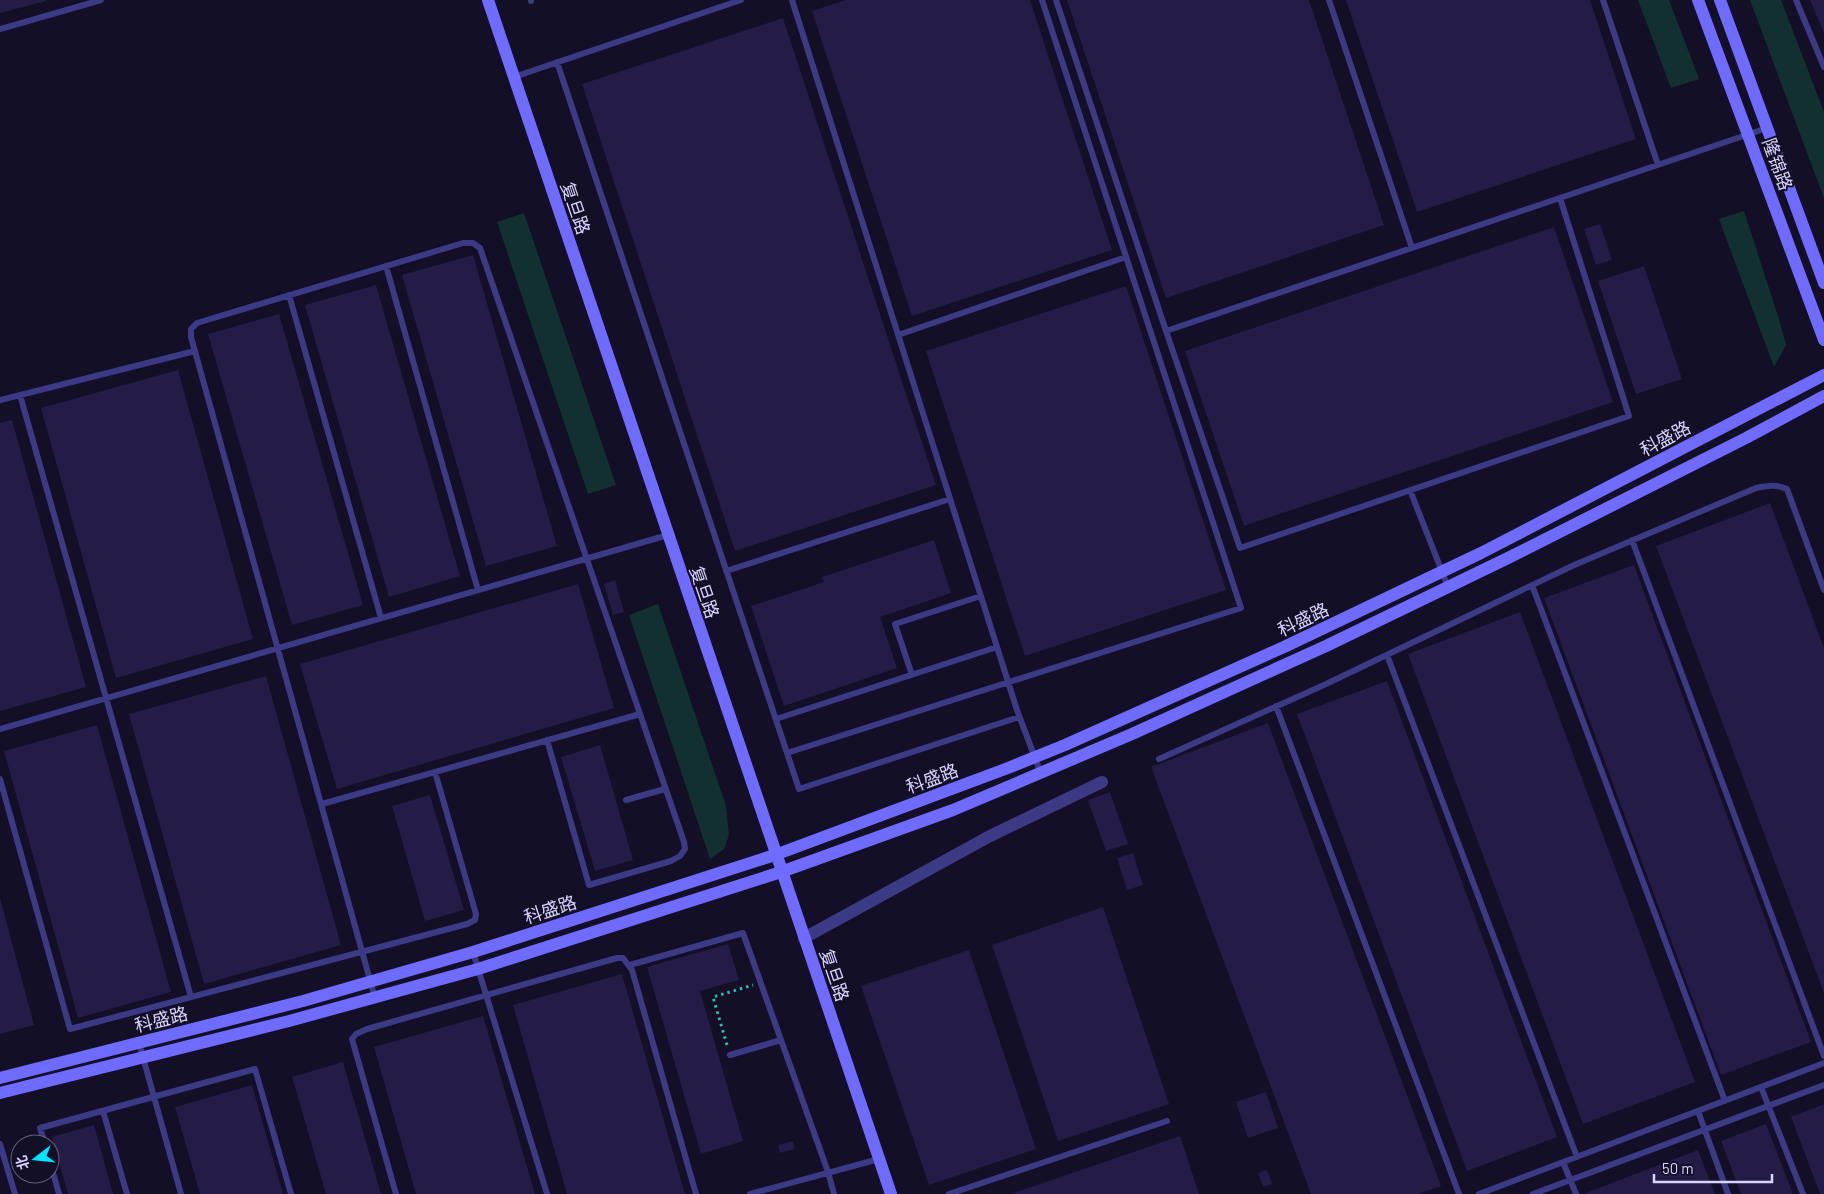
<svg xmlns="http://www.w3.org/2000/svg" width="1824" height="1194" font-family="Barlow,'Noto Sans SC',sans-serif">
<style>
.green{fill:#12302f}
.building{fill:#241b47}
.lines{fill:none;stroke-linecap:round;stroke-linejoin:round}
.path{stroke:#2fb8b0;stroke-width:3;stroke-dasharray:2.5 4;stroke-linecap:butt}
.lane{stroke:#3d3a85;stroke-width:6}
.street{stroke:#3d3a85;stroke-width:12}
.secondary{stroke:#6f6bff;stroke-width:12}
.labels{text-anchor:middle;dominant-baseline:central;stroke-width:4;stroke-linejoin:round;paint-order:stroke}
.street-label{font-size:18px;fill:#d9d4ff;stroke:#130f26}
</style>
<rect width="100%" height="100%" fill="#130f26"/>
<path class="green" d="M1638 0H1669L1699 79 1671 88Z
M1750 0H1781L1824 112V198Z
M1744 211 1779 319 1786 345 1774 367 1719 219Z
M524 213 616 485 588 494 497 222Z
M658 604 726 806 729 835 724 849 710 859 629 615Z"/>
<path class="building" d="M0 0H46V1L0 13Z
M846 0H1030L1112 250 912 316 812 11Z
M1067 0H1309L1384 225 1166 298Z
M1346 0H1590L1636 139 1417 212Z
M1810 0H1824V33Z
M783 18 936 485 735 551 582 84Z
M1600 224 1612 260 1596 265 1584 229Z
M1554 227 1613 402 1244 526 1185 351Z
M473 255 557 546 486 566 402 275Z
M1644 266 1682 379 1636 394 1598 281Z
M376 285 460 576 389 597 305 305Z
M1126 286 1226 590 1025 656 926 351Z
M279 314 363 605 292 625 208 334Z
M178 370 253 639 116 678 41 408Z
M12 420 86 687 0 711V423Z
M1770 503 1824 648V993L1656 546Z
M934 540 951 593 880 617 897 668 784 706 751 606 824 582 822 577Z
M1634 565 1811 1042 1721 1075 1544 598Z
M615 580 624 612 613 615 604 584Z
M578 584 614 708 337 789 300 664Z
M1520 612 1695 1082 1583 1124 1408 654Z
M266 676 341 945 204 984 129 714Z
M1387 681 1557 1137 1467 1171 1297 714Z
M1268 723 1441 1186 1418 1194H1311L1151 767Z
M97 725 171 992 78 1018 4 751Z
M600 745 633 860 595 871 561 757Z
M1110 792 1128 844 1106 851 1088 800Z
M430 795 464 910 425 921 392 806Z
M1133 853 1143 885 1127 890 1117 858Z
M0 898 34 1025 0 1034Z
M1103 907 1169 1104 1058 1141 992 945Z
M728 944 739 980 700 991 743 1141 701 1154 647 967Z
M969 950 1036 1149 929 1185 861 986Z
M622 974 685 1194H567L513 1005Z
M483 1016 535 1194H416L374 1047Z
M343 1062 381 1194H326L292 1077Z
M252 1085 283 1194H200L175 1107Z
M1266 1092 1278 1128 1248 1138 1236 1102Z
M1824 1104V1194H1820L1791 1117Z
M1766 1124 1793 1194H1741L1721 1141Z
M94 1125 113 1194H68L52 1137Z
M1180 1136 1199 1194H1011Z
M793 1141 795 1149 780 1153 778 1145Z
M1698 1150 1715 1194H1583Z
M1267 1170 1272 1184 1263 1187 1258 1173Z"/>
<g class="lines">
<path class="path" d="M727 1045 713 997 753 985"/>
<path class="lane" d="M531 0V1
M792 0 1017 710 1041 774
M1056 0 1166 331
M1329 0 1412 248
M1603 0 1658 165
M1796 0 1824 67
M0 29 101 0
M557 62 799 789 1019 717
M514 77 741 0
M1560 198 1629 416 1240 548 1166 331 1767 128
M386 266 478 590
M289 295 381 618
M898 335 1126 257
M20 395 191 997
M0 400 195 351
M1410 490 1448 587
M1632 540 1824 1056
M726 571 950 499
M1532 585 1725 1101
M1387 655 1577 1157
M912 675 895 624 981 596
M1276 706 1459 1194
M776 719 997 647
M0 729 668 535
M787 753 1241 608 1042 0
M1159 759 1324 685 1572 566 1756 488C1767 486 1776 484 1787 489L1824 590
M0 779 70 1029 467 924 475 920 476 914 435 772
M626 800 665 789
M322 804 640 714
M473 952 547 1194
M630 965 743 933 828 1172 834 1194
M375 998 191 337V329L197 323 463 243H473L480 248 684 842 685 849 680 856 671 861 589 885 547 740
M139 1043 181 1194
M730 1055 781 1040
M1761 1087 1803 1194
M103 1111 127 1194
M1698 1111 1728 1194
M0 1144 15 1194
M45 1144 40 1128 255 1069 291 1194
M50 1162 59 1194
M1563 1162 1576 1194
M396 1194 352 1039 356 1034 367 1029 617 958H623L632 970 696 1194
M750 1194 879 1159
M949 1194 1167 1121
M1479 1194 1824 1063
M1533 1194 1824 1085"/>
<path class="street" d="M804 938 990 836 1102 782"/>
<path class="secondary" d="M488 0 891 1194
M1698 0 1824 340
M1720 0 1824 283
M0 1078 303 1001 473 952 775 855 1008 768 1065 745 1284 647 1481 553 1824 375
M0 1093 289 1021 478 969 781 872 953 810 1132 734 1326 646 1508 558 1746 438 1824 396"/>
</g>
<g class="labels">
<g class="street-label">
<text transform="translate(1778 164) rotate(70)">隆锦路</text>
<text transform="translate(576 208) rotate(71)">复旦路</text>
<text transform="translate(1665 438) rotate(-28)">科盛路</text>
<text transform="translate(705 592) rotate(71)">复旦路</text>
<text transform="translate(1303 619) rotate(-25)">科盛路</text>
<text transform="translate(932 778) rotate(-20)">科盛路</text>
<text transform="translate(550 909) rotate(-18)">科盛路</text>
<text transform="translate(835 975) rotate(71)">复旦路</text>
<text transform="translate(161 1019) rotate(-14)">科盛路</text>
</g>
</g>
<g transform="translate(35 1159) rotate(254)"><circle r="24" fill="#130f26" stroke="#625e7d"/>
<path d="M0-4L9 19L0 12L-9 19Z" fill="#00e5ff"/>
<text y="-8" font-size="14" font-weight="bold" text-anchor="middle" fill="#d9d4ff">北</text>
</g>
<path d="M1654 1174v8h118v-8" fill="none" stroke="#d9d4ff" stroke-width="2.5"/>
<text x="1662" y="1174" font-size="15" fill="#d9d4ff" stroke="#130f26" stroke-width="4" paint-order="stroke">50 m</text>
</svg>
